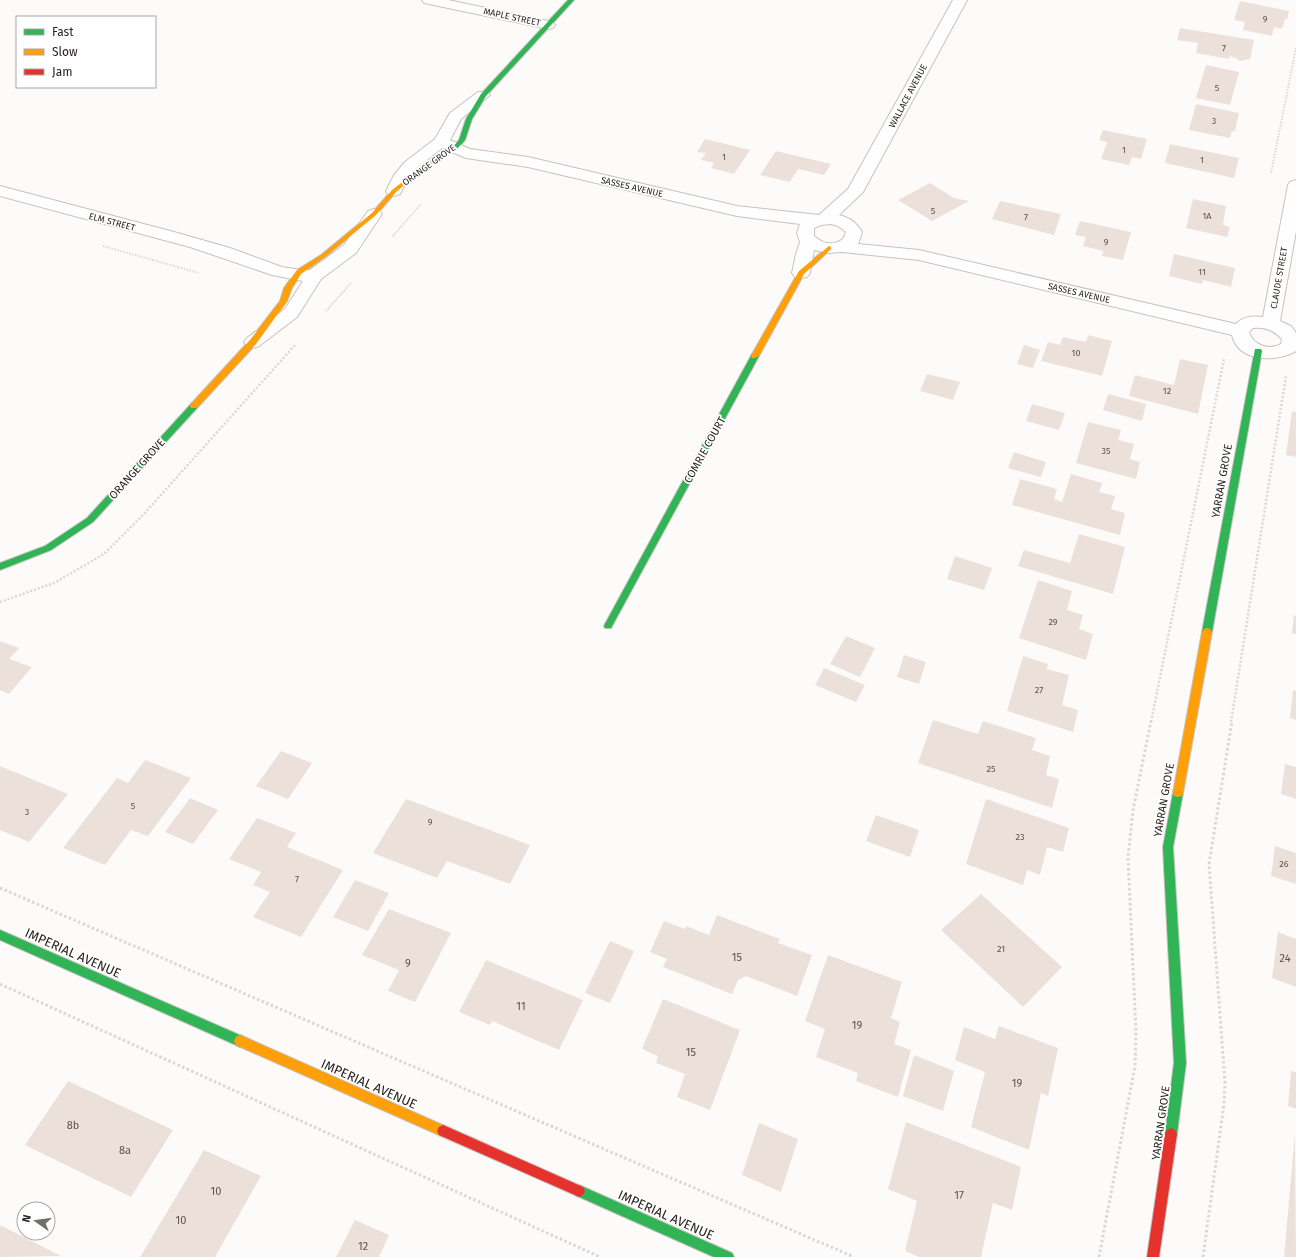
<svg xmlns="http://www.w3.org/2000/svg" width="1296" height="1257" font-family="'Fira Sans',sans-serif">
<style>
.building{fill:#ece1da}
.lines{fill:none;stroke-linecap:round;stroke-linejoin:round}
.street-casing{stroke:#c7c2bf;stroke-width:2}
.fast-casing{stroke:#c7c2bf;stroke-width:2}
.slow-casing{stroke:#c7c2bf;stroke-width:2}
.jam-casing{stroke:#c7c2bf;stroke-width:2}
.path-far2{stroke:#d9d8d8;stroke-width:2;stroke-dasharray:1.5 1.5;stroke-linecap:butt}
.path-far1{stroke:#d9d8d8;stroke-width:2.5;stroke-dasharray:2 2;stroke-linecap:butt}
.path{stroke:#d9d8d8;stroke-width:3;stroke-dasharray:2.5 2.5;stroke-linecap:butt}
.street{fill:#fffefe;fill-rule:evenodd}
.fast{fill:#30b455;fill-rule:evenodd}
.slow{fill:#ff9f0a;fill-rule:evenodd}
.jam{fill:#e5322d;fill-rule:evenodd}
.labels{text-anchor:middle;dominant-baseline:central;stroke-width:3.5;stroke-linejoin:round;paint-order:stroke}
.far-street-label{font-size:9px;fill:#29231e;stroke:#fff}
.number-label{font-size:9px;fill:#5a524d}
.street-label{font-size:11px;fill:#29231e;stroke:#fff}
.near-number-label{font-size:11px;fill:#5a524d}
.near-street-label{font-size:13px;fill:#29231e;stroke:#fff}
</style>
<rect width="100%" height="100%" fill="#fdfbf9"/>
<path class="building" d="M1240 1 1289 11 1287 20 1285 19 1282 29 1274 27 1272 36 1243 30 1245 22 1234 20Z
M1180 28 1254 40 1250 59 1240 61 1236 58 1229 56V59L1196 53 1198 43 1177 40Z
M1206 65 1239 72 1230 105 1196 98Z
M1196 104 1239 113 1235 131H1232L1230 138 1189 130Z
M1103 130 1147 139 1141 159 1132 157 1129 165 1101 159 1107 142 1099 140Z
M705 139 750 150 734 174 711 168 714 163 701 160 706 153 697 152Z
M1170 144 1239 158 1234 178 1165 163Z
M776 151 831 164 824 175 798 169 790 182 760 175Z
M930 183 954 198 969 201 932 221 898 200Z
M1193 199 1226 206 1223 225 1230 227 1227 237 1186 228Z
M1000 201 1061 214 1054 235 992 219Z
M1080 221 1131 232 1123 260 1102 256 1103 251 1083 246 1086 237 1075 235Z
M1174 254 1235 268 1231 287 1203 280 1202 284 1169 276Z
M1088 335 1112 341 1102 376 1041 361 1048 342 1060 345 1063 337 1086 342Z
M1024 345 1040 350 1033 368 1017 364Z
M1180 359 1208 365 1198 414 1129 396 1135 375 1174 385Z
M927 374 960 382 953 400 920 391Z
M1108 394 1146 404 1142 421 1103 410Z
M1032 404 1065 413 1059 430 1026 421Z
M1292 411 1296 412V457L1286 455Z
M1088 422 1121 430 1118 440 1134 444 1130 459 1140 462 1136 479 1076 463Z
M1014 452 1046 462 1041 477 1008 468Z
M1071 474 1102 483 1099 492 1115 496 1111 509 1125 513 1120 535 1012 505 1020 479 1057 489 1054 499 1062 502Z
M1079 534 1125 547 1113 594 1018 566 1024 550 1070 563Z
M955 556 992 568 984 590 947 579Z
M1038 580 1072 591 1067 610 1083 615 1079 629 1093 634 1086 660 1019 638Z
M1294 615 1296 616V634L1292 633Z
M846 636 875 648 860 677 830 664Z
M0 641 19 648 9 659 32 667 9 694 0 690Z
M904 655 926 662 919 684 897 677Z
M1023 656 1048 664 1047 669 1069 675 1062 705 1078 710 1073 732 1007 711Z
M824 668 865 685 856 702 815 685Z
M1293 690 1296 691V720L1290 718Z
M933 720 978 734 983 721 1036 738 1032 750 1050 756 1046 775 1059 779 1052 808 918 763Z
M281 751 312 763 288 799 256 786Z
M145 760 191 778 148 836 131 830 105 865 63 848 117 778 128 783Z
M1285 764 1296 767V799L1281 794Z
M0 766 68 794 29 842 0 830Z
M190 798 218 810 193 844 165 832Z
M406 799 530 845 510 884 447 861 437 878 373 853Z
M986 799 1069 828 1063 852 1047 847 1040 875 1027 870 1023 885 966 864Z
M876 815 919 830 910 857 866 841Z
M257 818 296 833 287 847 343 870 301 937 253 917 270 892 253 885 261 872 229 859Z
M1275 846 1296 853V884L1271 876Z
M355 880 389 893 368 931 333 917Z
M981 894 1062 967 1023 1007 941 930Z
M389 909 451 933 415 1002 388 991 399 970 362 955Z
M717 915 780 939 778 943 812 955 797 996 746 976 738 980 732 994 663 967 667 959 650 952 664 921 685 929 686 926 709 935Z
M1278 932 1296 939V987L1272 978Z
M610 941 634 951 610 1003 585 993Z
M828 955 902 982 891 1018 900 1022 894 1044 911 1050 898 1097 856 1081 858 1073 816 1057 825 1029 805 1021Z
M486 960 583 1000 559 1050 492 1021 490 1025 459 1012Z
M663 999 740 1030 710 1110 677 1097 685 1074 656 1063 658 1056 642 1049Z
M999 1026 1058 1048 1048 1096 1041 1093 1029 1150 971 1127 985 1072 955 1060 964 1027 995 1039Z
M914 1055 954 1071 943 1111 903 1096Z
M1291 1071 1296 1072V1109L1288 1106Z
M68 1081 173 1130 131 1197 25 1145Z
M906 1122 1021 1167 1012 1210 993 1203 981 1257H919L905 1251 917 1201 888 1189Z
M759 1123 798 1139 781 1192 742 1175Z
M1295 1133 1296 1257H1284Z
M204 1150 261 1176 215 1257H140Z
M355 1220 389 1235 379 1257H336Z
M0 1225 61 1256 0 1257Z"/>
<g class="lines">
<defs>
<path id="street" d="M422 0H448L548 21 553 22 555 25 553 28 548 29 429 4 424 3Z
M953 0H967L863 192 839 215C850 218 856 222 862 232L858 244 919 250 1236 324C1243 316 1253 316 1263 317L1288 185 1290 182 1296 180V231L1280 321 1291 326 1296 333V351C1276 363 1238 362 1232 335L919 260 842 252 828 253 814 250 810 273 807 277 801 278 795 277 792 273 796 254 800 242 797 233 800 224 737 216 528 167 466 158 442 148 417 168 409 177 400 194 394 196 388 194 386 191 394 175 405 162 435 139 450 113 478 92H488L490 95 461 119 450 140 470 149 528 157 737 206 819 215 848 189ZM831 224 838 226 846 232 843 239C833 246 823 244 814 236V228L821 225ZM1253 328C1265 327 1274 330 1282 339L1281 344C1269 351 1253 345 1249 332Z
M0 186 174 232 230 248 282 267 301 270H310L344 245 368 211 374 209 380 211 382 214 356 253 321 279 297 317 259 346 253 348 247 346 244 342 247 338 285 309 303 281 272 275 190 247 0 196Z"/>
<path id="fast" d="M568 0H574L486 96 472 119 465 140 456 150 430 166 407 183H403V181L426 164 452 148 459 140 466 119 481 94Z
M1255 349H1261L1262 351 1212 632 1210 635H1204L1202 632Z
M752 354H755L759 356 611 628H605L604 626 605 624Z
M194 403 198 406 197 408 93 522 51 550 0 570V563L45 546 87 518 191 404Z
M1178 789 1182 790 1183 793 1173 847 1186 1063 1177 1134 1175 1138 1171 1140 1167 1138 1165 1134 1174 1063 1163 847 1173 793 1174 790Z
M0 930 244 1037 246 1041 244 1045 240 1047 236 1045 0 940Z
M579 1185 732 1253 734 1257H714L575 1195 573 1191 575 1187Z"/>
<path id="slow" d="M405 180 408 182 407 183 396 192 376 215 325 257 301 274 292 288 287 301 256 344 197 408H191L190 406 191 404 250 340 280 301 284 288 297 270 321 255 372 213 392 190Z
M829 246 831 247V249L804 274 759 356 755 358H752L751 356 799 271Z
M1207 628 1210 629 1212 632 1183 793 1182 796 1178 797 1174 796 1173 793 1202 632 1204 629Z
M240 1035 447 1127 449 1131 447 1135 443 1137 439 1135 236 1045 234 1041 236 1037Z"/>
<path id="jam" d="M443 1125 583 1187 585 1191 583 1195 579 1197 575 1195 439 1135 437 1131 439 1127Z
M1171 1128 1175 1130 1177 1134 1159 1257H1147L1165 1134 1167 1130Z"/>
</defs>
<use href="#street" class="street-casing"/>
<use href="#fast" class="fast-casing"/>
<use href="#slow" class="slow-casing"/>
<use href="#jam" class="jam-casing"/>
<path class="path-far2" d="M1271 173 1296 48
M393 236 421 204
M103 246 199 273
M326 311 351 283"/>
<path class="path-far1" d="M0 602 54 583 104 554 143 515 296 344
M1151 722 1224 359
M1231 722 1286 376"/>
<path class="path" d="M0 888 854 1257
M0 984 600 1257
M1099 1257 1135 1066 1136 1032 1128 858 1133 810 1151 721
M1203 1257 1224 1104 1225 1083 1209 864 1232 721"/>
<use href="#street" class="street"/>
<use href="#fast" class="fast"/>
<use href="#slow" class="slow"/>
<use href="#jam" class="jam"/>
</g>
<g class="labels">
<g class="far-street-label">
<text transform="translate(512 17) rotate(12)">MAPLE STREET</text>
<text transform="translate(908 96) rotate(-62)">WALLACE AVENUE</text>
<text transform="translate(429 165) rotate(-36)">ORANGE GROVE</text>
<text transform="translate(632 187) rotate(13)">SASSES AVENUE</text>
<text transform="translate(112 222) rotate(15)">ELM STREET</text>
<text transform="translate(1279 278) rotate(-80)">CLAUDE STREET</text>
<text transform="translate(1079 293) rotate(13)">SASSES AVENUE</text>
</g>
<g class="number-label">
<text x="1265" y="19">9</text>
<text x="1224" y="48">7</text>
<text x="1217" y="88">5</text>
<text x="1214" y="121">3</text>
<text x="1124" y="150">1</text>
<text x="724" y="157">1</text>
<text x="1202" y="160">1</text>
<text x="933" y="211">5</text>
<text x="1207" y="216">1A</text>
<text x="1026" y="217">7</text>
<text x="1106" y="242">9</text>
<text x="1202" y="272">11</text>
<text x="1076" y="353">10</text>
<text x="1167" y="391">12</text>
<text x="1106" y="451">35</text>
<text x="1053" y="622">29</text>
<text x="1039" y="690">27</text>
<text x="991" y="769">25</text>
<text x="133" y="806">5</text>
<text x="27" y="812">3</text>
<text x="430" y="822">9</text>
<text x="1020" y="837">23</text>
<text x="1284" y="864">26</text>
<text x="297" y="879">7</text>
<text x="1001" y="949">21</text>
</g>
<g class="street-label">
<text transform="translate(705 450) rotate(-61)">COMRIE COURT</text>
<text transform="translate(137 469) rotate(-48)">ORANGE GROVE</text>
<text transform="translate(1222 481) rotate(-80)">YARRAN GROVE</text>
<text transform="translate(1164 800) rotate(-80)">YARRAN GROVE</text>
<text transform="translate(1161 1123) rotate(-82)">YARRAN GROVE</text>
</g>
<g class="near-number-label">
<text x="737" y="957">15</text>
<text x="1285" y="958">24</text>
<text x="408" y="963">9</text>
<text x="521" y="1006">11</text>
<text x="857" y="1025">19</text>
<text x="691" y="1052">15</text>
<text x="1017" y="1083">19</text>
<text x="73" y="1125">8b</text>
<text x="125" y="1150">8a</text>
<text x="216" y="1191">10</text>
<text x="959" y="1195">17</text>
<text x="181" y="1220">10</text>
<text x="363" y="1246">12</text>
</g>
<g class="near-street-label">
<text transform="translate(73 953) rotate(24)">IMPERIAL AVENUE</text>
<text transform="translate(369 1084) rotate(24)">IMPERIAL AVENUE</text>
<text transform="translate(666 1215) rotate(24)">IMPERIAL AVENUE</text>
</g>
</g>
<rect x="16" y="16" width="140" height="72" fill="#ffffff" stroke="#a9a7a5"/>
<rect x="24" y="29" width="20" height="6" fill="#30b455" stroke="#a9a7a5"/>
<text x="52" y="36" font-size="12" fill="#29231e">Fast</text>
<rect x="24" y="49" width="20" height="6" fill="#ff9f0a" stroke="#a9a7a5"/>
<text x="52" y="56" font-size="12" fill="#29231e">Slow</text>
<rect x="24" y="69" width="20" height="6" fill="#e5322d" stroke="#a9a7a5"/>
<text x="52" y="76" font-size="12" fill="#29231e">Jam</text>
<g transform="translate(36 1221) rotate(284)"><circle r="19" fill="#ffffff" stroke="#a9a7a5"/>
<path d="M0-3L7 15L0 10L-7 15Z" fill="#736f6b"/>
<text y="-6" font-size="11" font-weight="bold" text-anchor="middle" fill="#29231e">N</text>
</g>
</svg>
